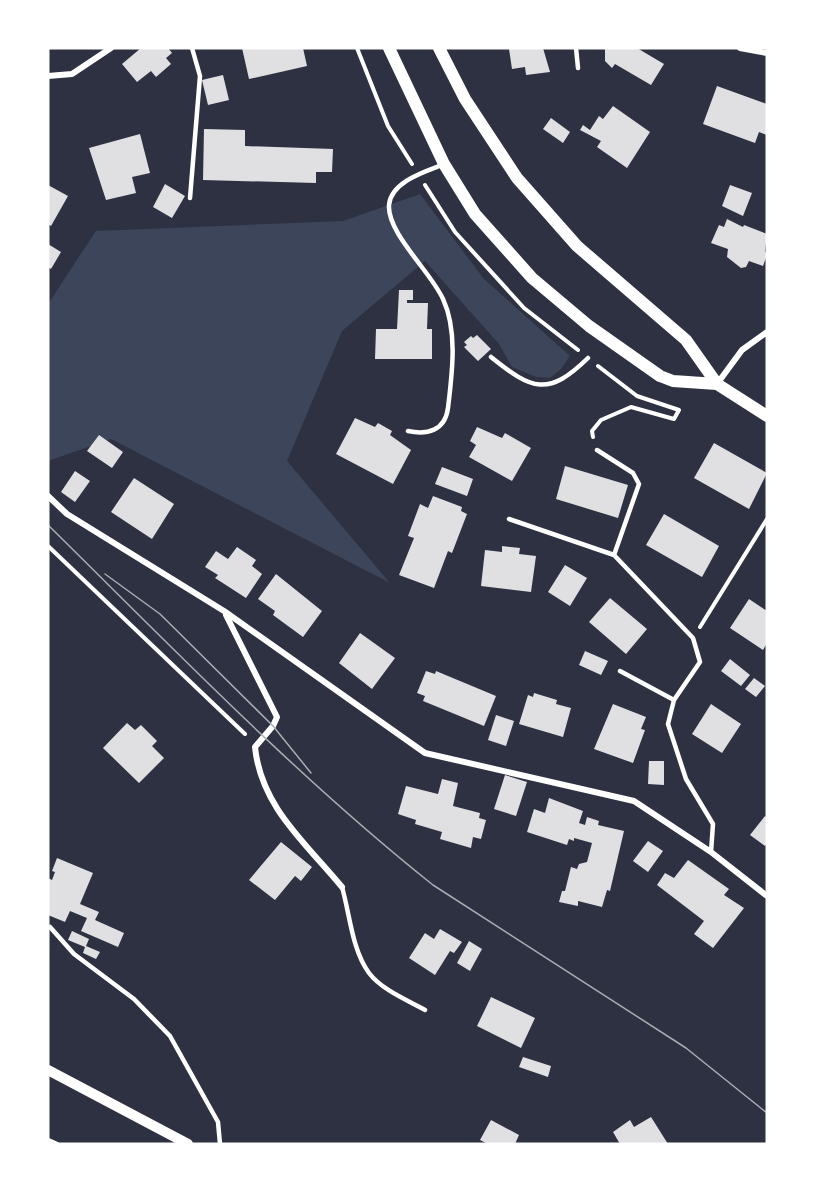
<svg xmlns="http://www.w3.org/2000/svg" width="815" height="1192" font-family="'Source Sans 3',sans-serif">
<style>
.green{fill:#3c4559}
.building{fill:#e0e0e3}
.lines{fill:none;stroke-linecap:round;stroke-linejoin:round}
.path{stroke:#fff;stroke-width:4}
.service{stroke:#fff;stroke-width:4.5}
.minor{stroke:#fff;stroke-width:6}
.tertiary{stroke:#fff;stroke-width:10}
.secondary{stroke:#fff;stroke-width:12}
.tram{stroke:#abadb3;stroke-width:1.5}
</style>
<rect width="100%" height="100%" fill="#2d3142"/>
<path class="green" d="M420 194 484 279 570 356 561 369 550 378 536 377 512 367 499 344 425 261 342 331 287 461 390 583 111 439 48 461V304L96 231 343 221Z"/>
<path class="building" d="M141 48H168L172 53 166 58 171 64 156 77 151 71 137 82 122 64Z
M242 48H303L307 66 249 79Z
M543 48 550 72 526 75 525 67 512 69 509 49Z
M605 48H637L664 64 651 85 615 64 612 68 605 61Z
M223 75 229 100 208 105 202 80Z
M717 86 767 104V135L759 132 755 143 703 124Z
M613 106 650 132 627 168 597 147 601 141 580 130 583 125 590 130 599 116 603 119Z
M551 118 570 132 563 143 543 129Z
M204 129 245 130V146L333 149 332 172H316V183L203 180Z
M140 134 150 173 132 177 136 193 106 200 89 148Z
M165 184 185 196 172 218 153 207Z
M48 185 68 196 51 226 48 224Z
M730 185 752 193 743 216 722 206Z
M727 219 743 227 744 225 767 234 765 251 767 255 763 266 749 261 746 267 741 268 727 257 728 249 711 243 719 225 724 227Z
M48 244 61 252 51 269 48 267Z
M399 290H413V300H407V303H428L427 329H432V359H375L376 329H397Z
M477 335 491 349 478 361 464 347 467 345 464 342 471 336 473 338Z
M355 418 375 427 378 423 392 431 390 435 411 450 393 484 336 454Z
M477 427 502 438 505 433 531 448 512 481 469 457 476 445 470 441Z
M99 435 123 452 112 468 87 451Z
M714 443 767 473 749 509 694 478Z
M565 466 628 485 618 518 556 499Z
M442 467 473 479 467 496 435 484Z
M75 471 90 481 75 502 61 492Z
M134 478 174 504 152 539 111 512Z
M433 496 462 507 461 511 467 514 452 553 448 551 434 588 399 575 414 538 408 536 420 504 428 508Z
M664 514 719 546 702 577 646 545Z
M502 546 520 548 519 554 536 556 531 592 481 586 485 550 502 552Z
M237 547 256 560 252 566 262 574 246 598 215 578 218 575 205 567 216 551 228 559Z
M565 565 587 578 570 606 548 592Z
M276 574 322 611 303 637 273 615 275 611 258 599Z
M610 598 647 629 626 654 589 622Z
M749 599 767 611V643L763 650 730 628Z
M360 633 395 658 372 689 339 663Z
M585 651 608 661 601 675 579 665Z
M730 659 750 675 741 686 721 671Z
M426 671 435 674 436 671 496 696 484 726 423 701 425 696 417 693Z
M754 678 765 686 756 697 745 689Z
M534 693 557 700 556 704 571 708 563 737 519 724 528 695 533 697Z
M613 704 646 717 641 729 645 730 633 763 594 749Z
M711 704 741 724 722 753 692 734Z
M496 715 514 721 506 746 488 740Z
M127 723 135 730 141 725 157 741 152 746 164 758 139 783 103 748Z
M649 761H664V785L648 784Z
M505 775 527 782 516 816 494 809Z
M442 779 458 783 453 806 480 813 479 818 486 820 481 839 473 837 471 848 440 839 442 832 415 824 416 820 398 814 406 786 438 794Z
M549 798 583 811 579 823 585 825 587 817 599 821 598 825 624 831 610 891 607 890 602 907 578 901V906L559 902 562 891H565L571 867 577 869 579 864 587 862 592 843 574 838V841L569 839 567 845 527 832 534 809 545 813Z
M765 816 767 818V843L765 846 750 835Z
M648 841 663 851 648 872 633 861Z
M281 842 312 867 301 881 295 876 275 900 249 880Z
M57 858 93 873 80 904 99 912 95 920 124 933 118 947 81 931 87 918 70 911 65 922 48 915V878L52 880 55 872 52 871Z
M688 860 729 889 724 895 744 908 713 948 694 934 704 921 657 885 665 873 674 878Z
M440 929 462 942 454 953 450 951 435 975 409 958 425 933 434 939Z
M72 931 89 939 86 946 100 952 96 959 83 953 85 947 68 940Z
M469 941 482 949 470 971 457 963Z
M491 997 535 1018 521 1048 477 1026Z
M523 1057 551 1066 548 1077 519 1067Z
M651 1117 668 1144H620L613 1132 630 1120 634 1127Z
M491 1120 519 1135 515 1144H488L480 1140Z"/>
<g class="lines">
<path class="path" d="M357 48 388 126 412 164
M425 185 455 232 524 308 578 350
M593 437 592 431 601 420 631 407 674 419 679 410 637 396 598 366
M48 546 245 734
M700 627 767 519"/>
<path class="service" d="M576 48 578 68
M190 198 200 76 192 48
M491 357C532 390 548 397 588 358
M408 431C427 435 445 431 448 408 452 374 458 331 443 299 431 272 387 233 389 205 391 182 424 172 442 165
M597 450 633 473 639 484 614 555
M509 519 614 555 693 638 700 662 674 700 668 724 686 779 713 824 711 852
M620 671 674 700
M342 887C350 915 352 950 369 973 382 990 407 1000 425 1010
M50 927 74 954 134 999 170 1036 218 1122 220 1144
M48 1140 57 1144"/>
<path class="minor" d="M740 48 767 53
M48 76 72 74 111 48
M717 384 742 350 767 332
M48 496 67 514 224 611 425 753 634 801 711 852 767 896
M226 615 277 717 273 726 255 747C261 807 306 843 342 887"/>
<path class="tertiary" d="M48 1070 188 1144"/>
<path class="secondary" d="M389 48 444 164 475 214 532 278 589 326 660 376 673 381 717 384
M439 48 465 99 517 178 577 246 686 340 717 384 767 416"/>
<path class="tram" d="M48 525C173 648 296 776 433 885L686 1048 767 1113
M105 574 160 614 273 726 311 773"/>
</g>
<rect width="815" height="1192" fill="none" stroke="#ffffff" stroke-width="99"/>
</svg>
